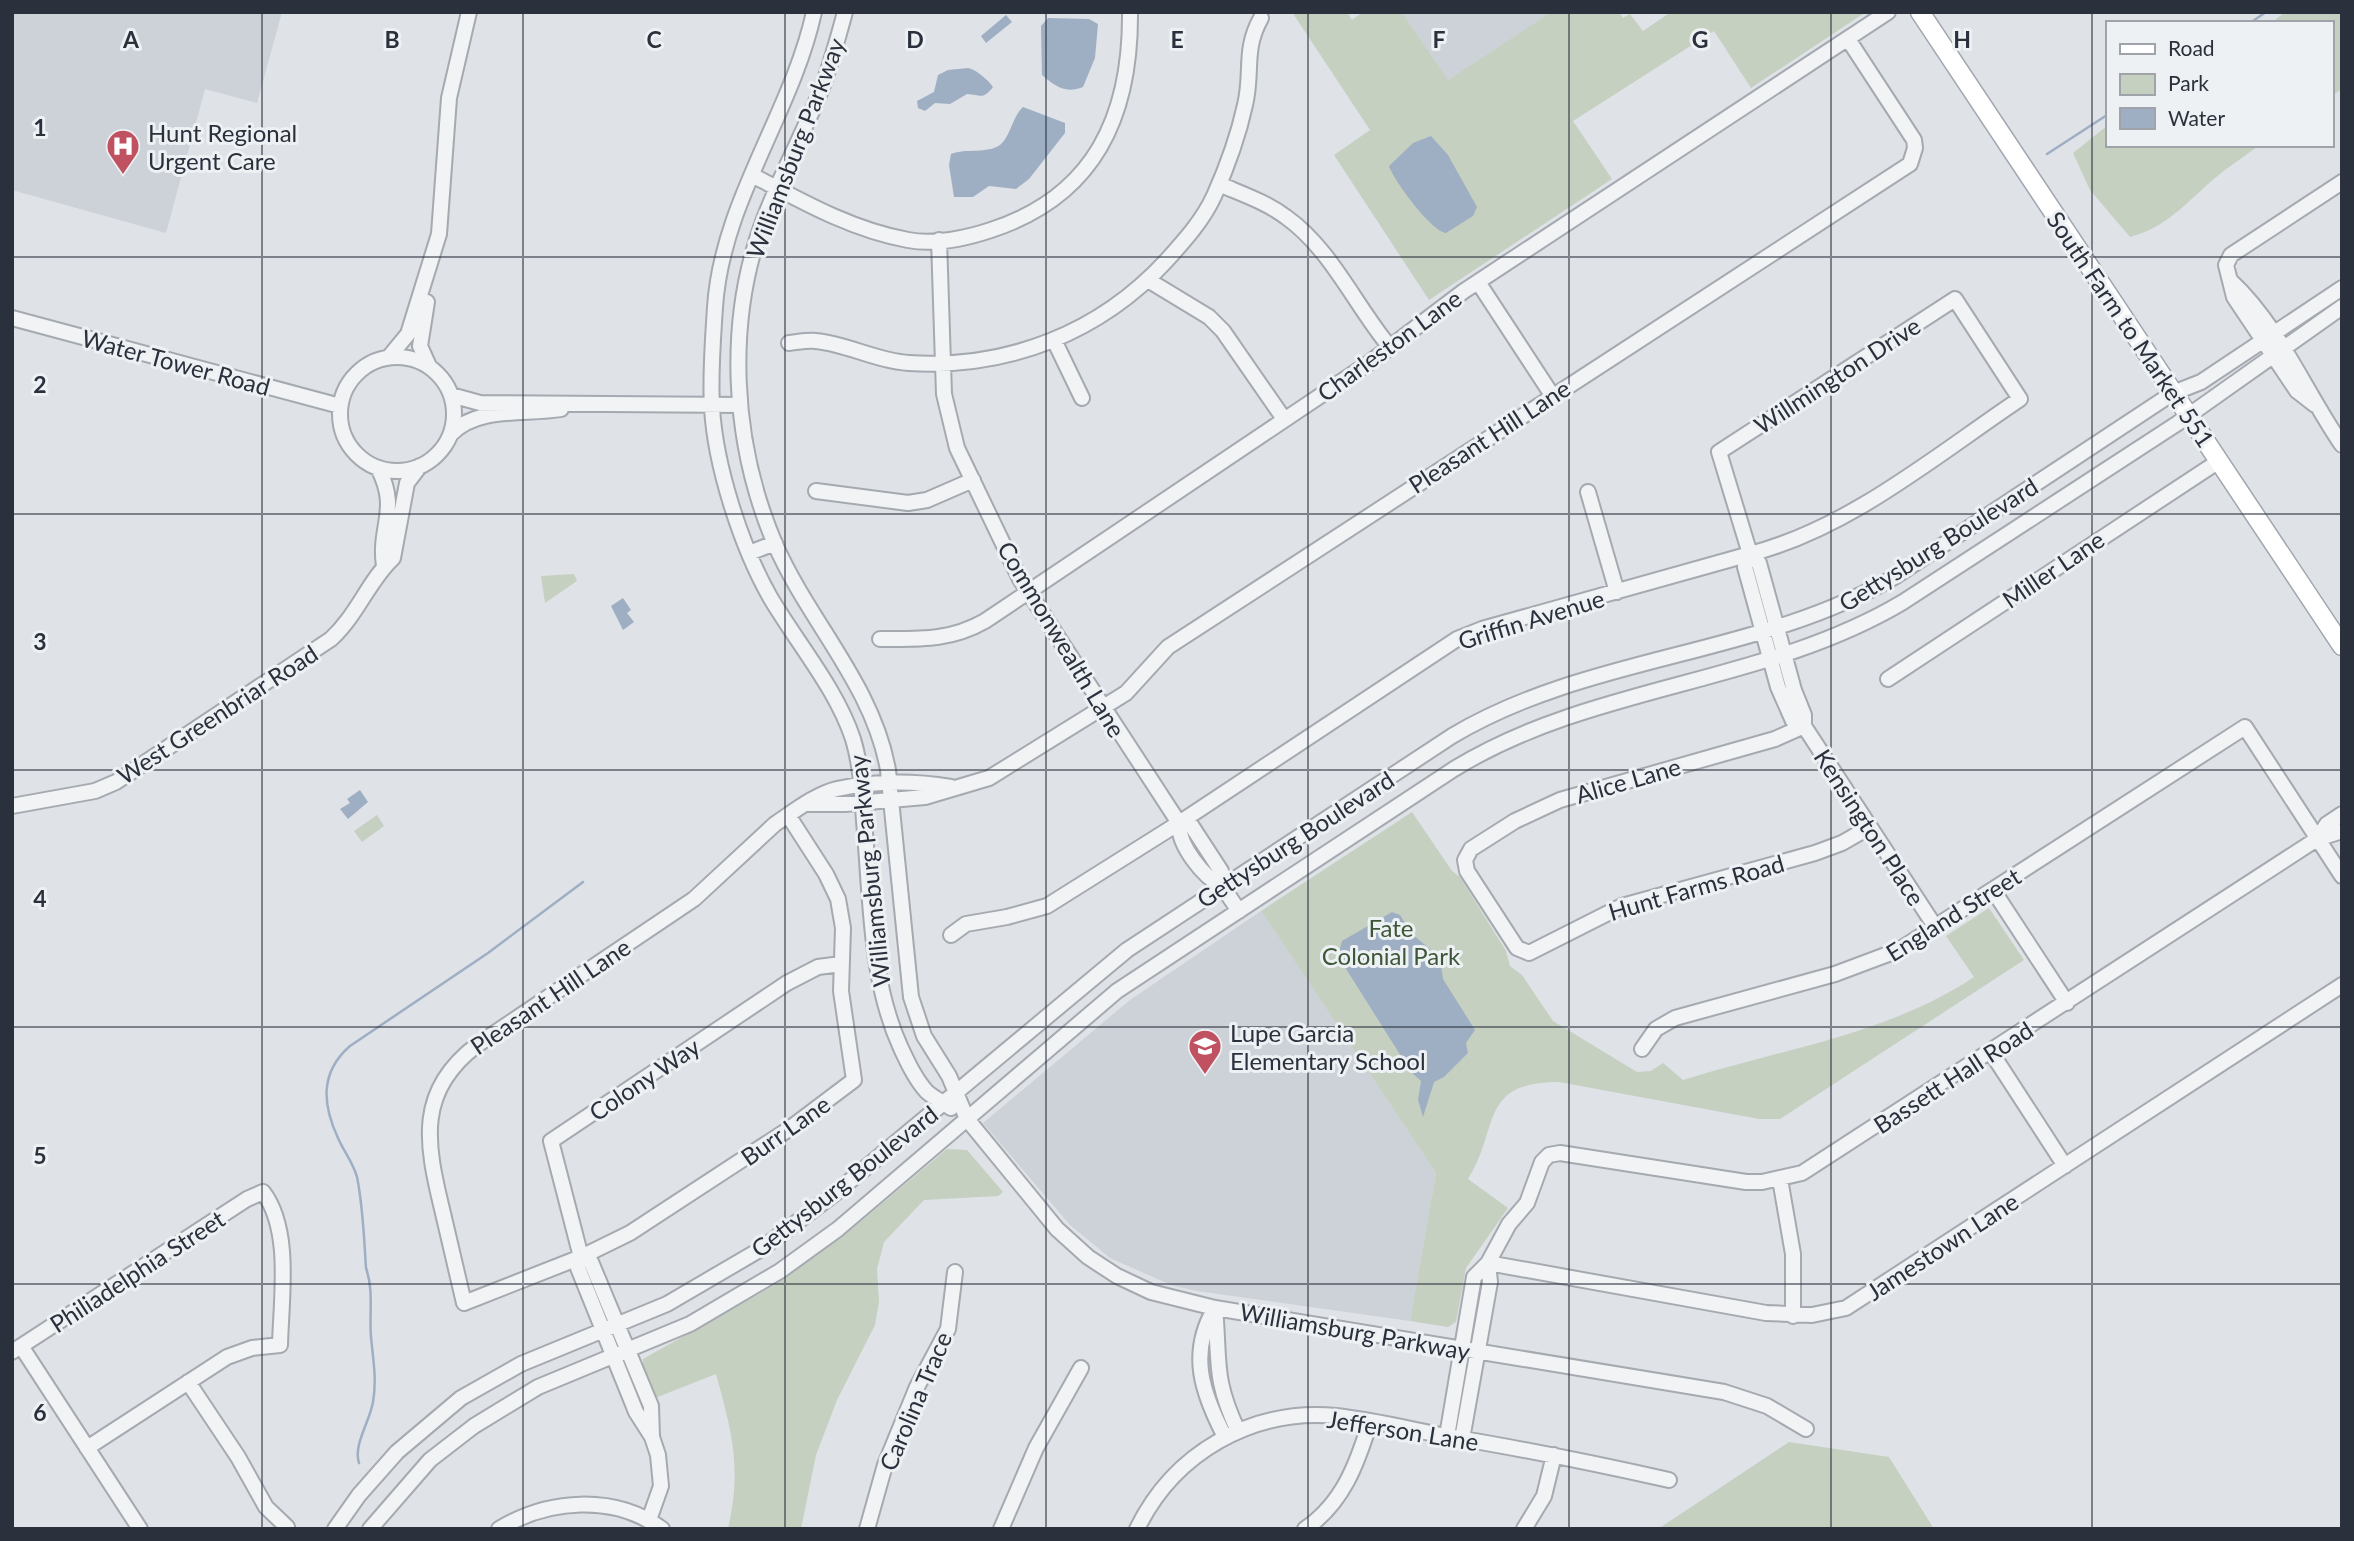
<svg xmlns="http://www.w3.org/2000/svg" width="2354" height="1541" font-family="Lato,sans-serif">
<style>
.built{fill:#cdd1d8}
.green{fill:#c5d0c1}
.water{fill:#9eafc3}
.lines{fill:none;stroke-linecap:round;stroke-linejoin:round}
.stream{stroke:#9eafc3;stroke-width:2.5}
.minor-casing{stroke:#a5a9b0;stroke-width:18}
.major-casing{stroke:#a0a6b1;stroke-width:21}
.minor{stroke:#f1f3f5;stroke-width:14}
.major{stroke:#fff;stroke-width:18}
.grid{fill:none;stroke:#2a303c;stroke-width:2;stroke-opacity:0.55}
.labels{text-anchor:middle;dominant-baseline:central;stroke-width:6;stroke-linejoin:round;paint-order:stroke}
.poi-label{font-size:24px;fill:#2a303c;stroke:#eef1f4;text-anchor:start}
.street-label{font-size:24px;fill:#2a303c;stroke:#eef1f4}
.park-label{font-size:24px;fill:#3e5638;stroke:#eef1f4}
.grid-label{font-size:23px;text-anchor:middle;font-weight:bold;fill:#2a303c;stroke:#eef1f4;stroke-width:6;stroke-linejoin:round;paint-order:stroke}
</style>
<rect width="100%" height="100%" fill="#dfe2e7"/>
<path class="built" d="M12 12H282L257 103 205 89 166 233 12 190Z
M1402 12H1551L1448 80Z
M1261 911 1436 1173 1410 1321 1197 1291 1171 1285 1110 1258 1070 1225 983 1123 1130 1000Z"/>
<path class="green" d="M1292 12H1347L1352 20 1363 12H1402L1448 80 1551 12H1619L1623 18 1630 14 1643 31 1671 12H1866L1751 88 1714 31 1573 121 1612 179 1429 300 1334 155 1370 130Z
M2285 12H2342V89L2331 96V23H2271Z
M2107 126V145H2260C2245 156 2229 166 2215 178 2188 201 2166 228 2130 237L2090 190 2073 153Z
M574 574 577 581 545 603 541 576Z
M1412 812 1452 871 1460 877 1506 951 1510 966 1522 975 1553 1021 1637 1072 1651 1071 1663 1063 1683 1080C1781 1049 1887 1035 1974 977L1946 936 1989 908 2024 960 1780 1119H1759L1559 1082C1478 1082 1500 1129 1468 1179L1508 1208 1466 1268 1456 1322 1448 1327 1410 1321 1436 1173 1261 911Z
M377 815 384 826 362 842 354 831Z
M947 1149 967 1150 1003 1192 998 1196 924 1200 884 1242 877 1269 879 1302 875 1325 837 1400 816 1455 801 1529H728C742 1467 732 1433 716 1374L655 1398 643 1368V1359L775 1285 847 1233Z
M1789 1442 1889 1457 1934 1529H1658Z"/>
<path class="water" d="M1006 15 1012 22 986 43 981 36Z
M1048 18 1089 19 1098 24 1095 58 1083 87C1065 94 1055 86 1042 75L1041 26Z
M968 68C977 70 988 80 993 87 983 100 981 95 967 94L950 104 935 103 925 111 918 108 917 101 934 92 938 75 948 70Z
M1023 107 1065 123V133L1029 179 1016 189 989 186 973 197H954L949 165 951 154C966 148 987 154 1000 145 1011 136 1012 117 1023 107Z
M1431 136 1448 155 1477 207 1473 216 1446 233C1431 231 1394 181 1389 166L1413 143Z
M623 598 631 610 627 613 634 622 623 630 611 606Z
M360 790 368 802 348 819 340 809 350 803 347 799Z
M1392 912 1400 915 1412 934 1431 950 1441 966 1443 979 1475 1030 1466 1043 1468 1053 1444 1077 1434 1082 1423 1117 1418 1100 1421 1081 1411 1072 1338 956 1342 941Z"/>
<g class="lines">
<path class="stream" d="M2250 23 2266 12
M2047 154 2107 115
M359 1463C353 1445 370 1421 373 1402 377 1379 373 1359 371 1337 369 1314 374 1291 366 1268 364 1238 363 1206 357 1177 353 1162 344 1152 338 1138 322 1104 320 1072 350 1046L488 953 583 882"/>
<defs>
<path id="minor" d="M814 12C792 113 722 201 715 307 713 339 710 374 712 407 715 465 741 546 770 597 797 643 836 688 853 739 861 765 862 794 864 821 871 896 869 977 900 1046 907 1061 915 1079 927 1092 934 1098 944 1103 951 1108
M845 12C838 38 831 63 822 88 804 132 781 174 764 219 725 322 732 443 775 544 809 622 873 685 888 770L911 997 924 1036 949 1076 967 1119 1057 1229 1088 1257 1117 1276 1151 1292 1215 1308 1724 1392 1767 1406 1806 1429
M752 175C801 201 852 230 908 240 934 245 967 238 991 230 1095 196 1131 116 1130 12
M1219 184C1242 194 1266 202 1286 217 1331 249 1355 305 1389 346
M939 240 944 394 957 448 1020 579 1179 823C1178 845 1203 877 1222 886
M1148 280 1209 317 1223 331 1284 419
M2231 281C2279 326 2305 391 2342 445
M1478 282 1552 395
M427 302 420 346 429 366
M12 318 340 406
M1054 340 1082 398
M789 343C798 342 808 340 816 341 847 344 877 361 909 363 1008 369 1100 333 1167 260 1185 240 1203 220 1214 196 1227 167 1238 137 1245 105 1253 72 1243 50 1261 18
M340 414a57 57 0 1 1 114 0a57 57 0 1 1-114 0Z
M389 357 408 334 439 234 449 98 469 12
M451 395 480 403 740 405
M2315 405 2297 391 2234 297 2226 265 2231 255 2342 182
M451 434C477 406 526 415 561 409
M378 468C400 510 378 526 384 566
M816 491 908 503 927 500 973 480
M1588 492 1617 592
M749 553 775 543
M1750 554 1745 567 1778 687 1793 721 1804 726
M880 639C919 639 950 641 985 621L1369 363 1464 291 1888 12
M1888 679 2219 461
M1804 726 1775 739 1560 800 1515 821 1471 849 1465 860 1467 871 1517 948 1529 953 1622 906 1815 853 1842 843 1870 827
M810 804H845L925 797 989 778 1126 693 1168 647 1910 164 1915 148 1914 140 1848 39
M12 806 95 791 116 782 331 639C358 614 369 580 393 558L407 483 420 466
M788 815 826 874 838 899 843 928 841 991 854 1080 789 1129 630 1233 581 1257 464 1303C457 1272 449 1240 442 1209 426 1143 416 1091 477 1045L694 899 775 824C793 812 816 794 837 789 874 781 914 781 951 787
M1179 823 1191 825 1221 871 1222 886
M2317 839 2327 824 2342 814
M1222 886 1239 911
M1993 890 2067 1003
M951 935 966 924 1007 917 1047 906 1179 823 1457 639 1482 629 1750 554C1850 528 1935 456 2020 399L1955 299 1719 452 1750 554 1759 563 1794 690 1804 715V726L1936 928
M1642 1049 1656 1029 1675 1018 1835 974 1899 950 2245 727 2342 876
M1991 1052 2065 1166
M1780 1179 1793 1254V1316
M581 1257 591 1262 651 1406 652 1437
M1488 1263 1766 1313 1812 1315 1846 1308 2342 985
M1215 1308C1188 1353 1202 1393 1225 1437
M1215 1308C1220 1362 1213 1378 1238 1431
M21 1346 140 1529
M12 1352 247 1199 263 1192C292 1230 281 1299 280 1345L252 1348 227 1357 87 1448
M188 1382 238 1457 266 1507 287 1527
M1447 1436 1474 1277 1488 1263 1509 1224 1527 1203 1542 1162 1549 1155 1560 1153 1746 1182H1762L1802 1173 2317 839 2342 831
M1462 1439 1490 1282 1488 1263
M649 1520 661 1486 658 1455 652 1437 636 1412 578 1268 581 1257 551 1141 787 983 818 967 841 964
M335 1529 359 1495 397 1452 461 1398 521 1364 667 1304 761 1249 833 1195 1127 950 1452 736C1589 654 1759 657 1896 576L2173 393 2201 382 2342 288
M370 1529 430 1460 474 1426 538 1387 690 1324 780 1271 838 1229 1117 991 1454 769C1592 684 1764 685 1903 602L2178 423 2342 307
M499 1529C548 1499 614 1494 662 1529
M867 1529 885 1465 917 1387 948 1329 955 1272
M1001 1529 1036 1448 1081 1368
M1137 1529C1174 1453 1252 1408 1336 1416 1374 1420 1413 1430 1451 1437 1524 1449 1597 1464 1669 1480
M1305 1529C1343 1503 1357 1464 1370 1422
M1524 1529 1544 1496 1554 1455"/>
<path id="major" d="M1920 12 2342 646"/>
</defs>
<use href="#minor" class="minor-casing"/>
<use href="#major" class="major-casing"/>
<use href="#minor" class="minor"/>
<use href="#major" class="major"/>
</g>
<path class="grid" d="M262 12V1529M523 12V1529M785 12V1529M1046 12V1529M1308 12V1529M1569 12V1529M1831 12V1529M2092 12V1529M12 257H2342M12 514H2342M12 770H2342M12 1027H2342M12 1284H2342"/>
<defs>
<symbol id="hospital-pin" viewBox="-11 -11 22 30"><path d="M0 17L-7.5 6A9.5 9.5 0 1 1 7.5 6Z" fill="#bf5161" stroke="#eef1f4"/><path d="M-5-5h3v3.5h4V-5h3V5h-3V1.5h-4V5h-3Z" fill="#fff"/></symbol>
<symbol id="school-pin" viewBox="-11 -11 22 30"><path d="M0 17L-7.5 6A9.5 9.5 0 1 1 7.5 6Z" fill="#bf5161" stroke="#eef1f4"/><path d="M0-5L7-2L0 1L-7-2ZM-4 1L0 2.5L4 1V4Q0 6-4 4Z" fill="#fff"/></symbol>
</defs>
<g fill-rule="evenodd">
<use href="#hospital-pin" x="104" y="127" width="38" height="52"/>
<use href="#school-pin" x="1186" y="1027" width="38" height="52"/>
</g>
<g class="labels">
<g class="poi-label">
<text x="148" y="132">Hunt Regional<tspan x="148" dy="28">Urgent Care</tspan></text>
<text x="1230" y="1032">Lupe Garcia<tspan x="1230" dy="28">Elementary School</tspan></text>
</g>
<g class="street-label">
<text transform="translate(795 148) rotate(-69)">Williamsburg Parkway</text>
<text transform="translate(2131 329) rotate(56)">South Farm to Market 551</text>
<text transform="translate(1389 345) rotate(-36)">Charleston Lane</text>
<text transform="translate(176 362) rotate(15)">Water Tower Road</text>
<text transform="translate(1837 375) rotate(-33)">Willmington Drive</text>
<text transform="translate(1489 436) rotate(-33)">Pleasant Hill Lane</text>
<text transform="translate(1938 544) rotate(-32)">Gettysburg Boulevard</text>
<text transform="translate(2053 569) rotate(-34)">Miller Lane</text>
<text transform="translate(1531 619) rotate(-17)">Griffin Avenue</text>
<text transform="translate(1062 639) rotate(59)">Commonwealth Lane</text>
<text transform="translate(217 714) rotate(-33)">West Greenbriar Road</text>
<text transform="translate(1628 780) rotate(-16)">Alice Lane</text>
<text transform="translate(1870 827) rotate(57)">Kensington Place</text>
<text transform="translate(1295 839) rotate(-33)">Gettysburg Boulevard</text>
<text transform="translate(869 871) rotate(-96)">Williamsburg Parkway</text>
<text transform="translate(1696 887) rotate(-16)">Hunt Farms Road</text>
<text transform="translate(1953 914) rotate(-32)">England Street</text>
<text transform="translate(550 996) rotate(-34)">Pleasant Hill Lane</text>
<text transform="translate(1953 1077) rotate(-33)">Bassett Hall Road</text>
<text transform="translate(644 1079) rotate(-34)">Colony Way</text>
<text transform="translate(785 1130) rotate(-35)">Burr Lane</text>
<text transform="translate(844 1181) rotate(-38)">Gettysburg Boulevard</text>
<text transform="translate(1942 1246) rotate(-33)">Jamestown Lane</text>
<text transform="translate(137 1271) rotate(-33)">Philiadelphia Street</text>
<text transform="translate(1355 1331) rotate(10)">Williamsburg Parkway</text>
<text transform="translate(915 1401) rotate(-67)">Carolina Trace</text>
<text transform="translate(1403 1430) rotate(9)">Jefferson Lane</text>
</g>
<g class="park-label">
<text x="1391" y="927">Fate<tspan x="1391" dy="28">Colonial Park</tspan></text>
</g>
</g>
<g class="grid-label">
<text x="131" y="48">A</text>
<text x="392" y="48">B</text>
<text x="654" y="48">C</text>
<text x="915" y="48">D</text>
<text x="1177" y="48">E</text>
<text x="1439" y="48">F</text>
<text x="1700" y="48">G</text>
<text x="1962" y="48">H</text>
<text x="40" y="136">1</text>
<text x="40" y="393">2</text>
<text x="40" y="650">3</text>
<text x="40" y="907">4</text>
<text x="40" y="1164">5</text>
<text x="40" y="1421">6</text>
</g>
<rect width="2354" height="1541" fill="none" stroke="#2a303c" stroke-width="28"/>
<rect x="2106" y="21" width="228" height="126" fill="#eef1f4" stroke="#a0a4aa" stroke-width="2"/>
<rect x="2120" y="44" width="35" height="10" fill="#ffffff" stroke="#a0a4aa" stroke-width="2"/>
<text x="2168" y="56" font-size="21" fill="#2a303c">Road</text>
<rect x="2120" y="74" width="35" height="21" fill="#c5d0c1" stroke="#a0a4aa" stroke-width="2"/>
<text x="2168" y="91" font-size="21" fill="#2a303c">Park</text>
<rect x="2120" y="108" width="35" height="21" fill="#9eafc3" stroke="#a0a4aa" stroke-width="2"/>
<text x="2168" y="126" font-size="21" fill="#2a303c">Water</text>
</svg>
